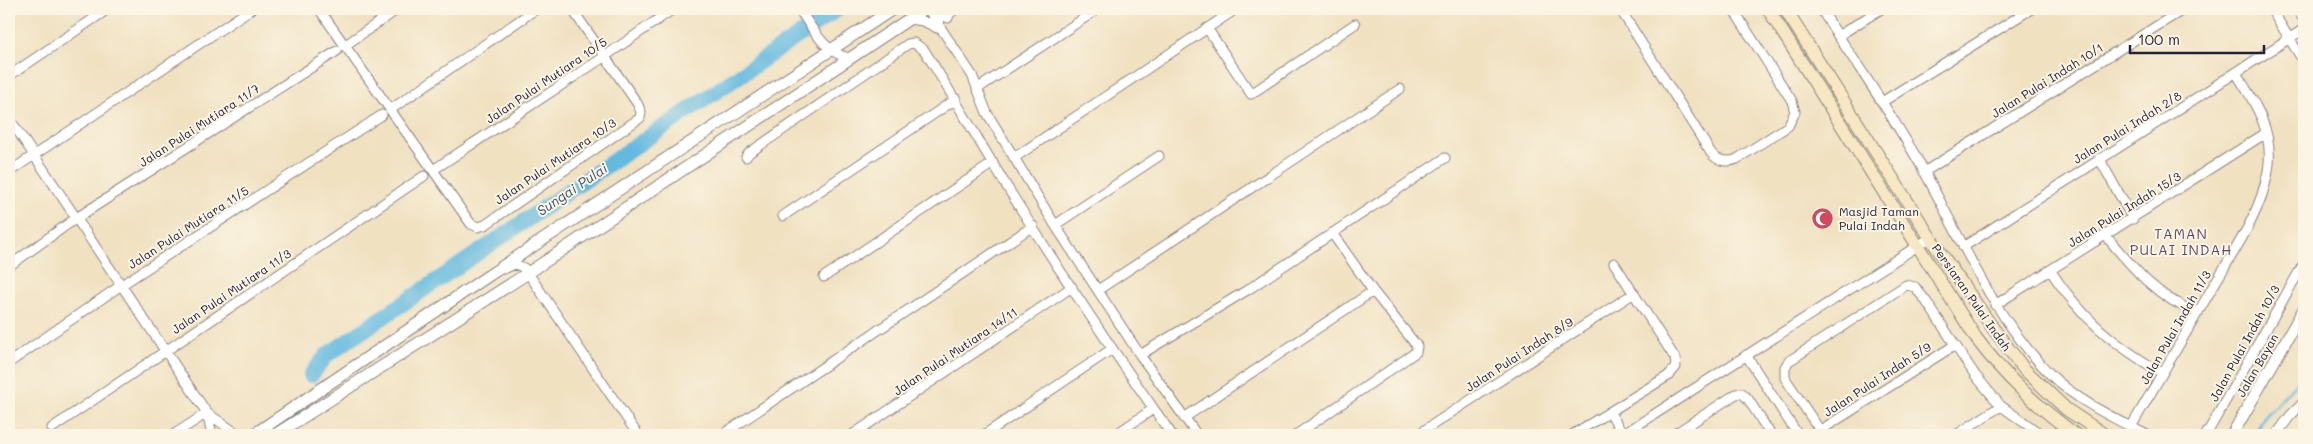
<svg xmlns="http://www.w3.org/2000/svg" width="2313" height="444" font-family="Mali,sans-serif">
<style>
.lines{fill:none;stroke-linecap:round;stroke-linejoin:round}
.stream{stroke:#63bae0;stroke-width:2.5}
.river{stroke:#63bae0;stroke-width:16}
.minor-casing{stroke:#89827e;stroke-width:11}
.tertiary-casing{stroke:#89827e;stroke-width:13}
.secondary-casing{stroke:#89827e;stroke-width:14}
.minor{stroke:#fff;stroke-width:9}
.tertiary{stroke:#fff;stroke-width:11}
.secondary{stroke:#f7e8c3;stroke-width:12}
.labels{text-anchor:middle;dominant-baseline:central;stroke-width:4;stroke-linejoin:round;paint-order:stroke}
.street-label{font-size:12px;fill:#22223b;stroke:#fcf5e5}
.poi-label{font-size:12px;fill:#22223b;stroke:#fcf5e5;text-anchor:start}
.water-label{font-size:14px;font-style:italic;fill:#395775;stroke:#fcf5e5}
.neighbourhood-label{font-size:14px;letter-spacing:1px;fill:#5d4b6f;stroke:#fcf5e5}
</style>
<rect width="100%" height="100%" fill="#fcf5e5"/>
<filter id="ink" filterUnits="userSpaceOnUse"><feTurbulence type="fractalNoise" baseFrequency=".02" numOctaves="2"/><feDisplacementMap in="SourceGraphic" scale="10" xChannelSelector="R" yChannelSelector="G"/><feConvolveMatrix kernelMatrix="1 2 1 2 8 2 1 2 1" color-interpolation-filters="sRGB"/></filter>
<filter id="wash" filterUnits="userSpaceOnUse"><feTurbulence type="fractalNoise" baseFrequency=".0096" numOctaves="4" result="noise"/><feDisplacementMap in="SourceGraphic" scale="20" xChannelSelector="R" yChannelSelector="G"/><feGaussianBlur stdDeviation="1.12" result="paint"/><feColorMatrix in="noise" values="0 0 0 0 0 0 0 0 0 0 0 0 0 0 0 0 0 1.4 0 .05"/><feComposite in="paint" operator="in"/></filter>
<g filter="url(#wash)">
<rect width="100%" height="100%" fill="#f0e1c1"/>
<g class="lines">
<path class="stream" d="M2254 435 2264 418 2304 374"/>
<path class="river" d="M311 375 327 355 838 9"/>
</g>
</g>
<g filter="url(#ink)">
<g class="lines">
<defs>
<path id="minor" d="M319 9 471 224 478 227 485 225 640 118 641 112 637 103 572 9
M799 9C813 29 824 52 849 58
M928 9 972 75 987 113 1055 225 1140 355 1197 435
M1620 9 1711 153C1717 161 1728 163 1737 159L1788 126 1795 112 1792 101 1733 9
M1821 9C1855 63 1893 115 1924 171 1963 242 1993 317 2051 375 2077 401 2116 419 2147 435
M2271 9 2304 62
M948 18 949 14 956 9
M908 19 923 21 937 28
M939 27 941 9
M1207 28 1251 94 1355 24
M1838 36 1881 9
M344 46 398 9
M9 76 108 9
M977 89 1098 9
M1882 102 2031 9
M390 110 536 9
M9 118 207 413 239 435
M746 157 749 153 908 44 914 43 924 50C948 87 970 126 993 164 1049 256 1110 347 1172 435
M1014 158 1236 9
M2099 158 2133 219
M433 170 604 57 673 9
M9 172 251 9
M1924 172 2184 9
M783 216 956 99
M1055 225 1159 156
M2106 236C2132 267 2158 299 2198 313
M1963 247 2304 29
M9 266 75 219 337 51
M504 269 515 264 524 268 528 273 638 435
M2050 270C2082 319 2113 344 2162 373
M824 277 993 163
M1098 290 1400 89
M1995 305 2266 133
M1140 355 1249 289 1445 158
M1746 355 1798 435
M10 362 120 286 382 115
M1610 412 1623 435
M207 413 212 435
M1184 418 1373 291
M2131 427C2158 381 2185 335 2211 290 2233 252 2261 214 2268 171 2275 134 2255 102 2236 73
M52 428 424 176
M173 435 207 413
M722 435 1033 226
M852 435 1072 287
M984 435 1112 349
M1115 435 1153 409
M1296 435 1416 352 1417 346 1373 291 1332 233
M1417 435 1634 293
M1572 435 1668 376 1676 367 1675 358 1614 263
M1622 435 1930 238
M1673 435 1736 394 1742 393 1748 399 1771 435
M1813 435 1955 345
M1823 435 1785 378V367L1789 361 1906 285 1915 287 1926 301 1975 375 2001 406 2042 435
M1956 435 2001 406
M2206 435 2304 263
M2276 435 2290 416 2304 402"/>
<path id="tertiary" d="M2298 9 2304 18
M253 435 488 276 893 9
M275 435 528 273 924 9
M2232 435 2304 309"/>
<path id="secondary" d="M1768 9 1976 338C2005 377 2037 406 2076 435
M1785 9 1935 245 1995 331 2024 369 2066 409 2105 435"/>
</defs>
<use href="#minor" class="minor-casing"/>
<use href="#tertiary" class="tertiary-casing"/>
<use href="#secondary" class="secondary-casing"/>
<use href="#minor" class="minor"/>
<use href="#tertiary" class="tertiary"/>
<use href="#secondary" class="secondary"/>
</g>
</g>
<defs>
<symbol id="mosque-disc" viewBox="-11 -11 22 22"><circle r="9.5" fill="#d1495b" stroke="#fcf5e5"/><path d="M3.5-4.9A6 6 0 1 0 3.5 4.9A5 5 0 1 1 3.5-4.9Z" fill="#fff"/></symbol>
</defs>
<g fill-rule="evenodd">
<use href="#mosque-disc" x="1810" y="206" width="25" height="25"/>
</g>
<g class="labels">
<g class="street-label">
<text transform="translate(546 80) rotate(-34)">Jalan Pulai Mutiara 10/5</text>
<text transform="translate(2047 80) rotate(-32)">Jalan Pulai Indah 10/1</text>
<text transform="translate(199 125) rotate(-33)">Jalan Pulai Mutiara 11/7</text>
<text transform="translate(2127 127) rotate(-32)">Jalan Pulai Indah 2/8</text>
<text transform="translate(555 161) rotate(-34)">Jalan Pulai Mutiara 10/3</text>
<text transform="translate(2124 209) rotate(-32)">Jalan Pulai Indah 15/3</text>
<text transform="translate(188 227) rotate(-33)">Jalan Pulai Mutiara 11/5</text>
<text transform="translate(231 291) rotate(-34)">Jalan Pulai Mutiara 11/3</text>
<text transform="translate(1972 297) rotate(55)">Persiaran Pulai Indah</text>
<text transform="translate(2175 327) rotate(-60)">Jalan Pulai Indah 11/3</text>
<text transform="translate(2244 343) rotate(-61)">Jalan Pulai Indah 10/3</text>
<text transform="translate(955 351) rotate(-34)">Jalan Pulai Mutiara 14/11</text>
<text transform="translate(1519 354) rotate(-33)">Jalan Pulai Indah 8/9</text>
<text transform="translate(2257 365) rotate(-60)">Jalan Bayan</text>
<text transform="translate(1877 379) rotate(-33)">Jalan Pulai Indah 5/9</text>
</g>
<g class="poi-label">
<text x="1839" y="211">Masjid Taman<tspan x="1839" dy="14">Pulai Indah</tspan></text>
</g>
<g class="water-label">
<text transform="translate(572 189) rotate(-34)">Sungai Pulai</text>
</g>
<g class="neighbourhood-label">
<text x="2181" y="233">TAMAN<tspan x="2181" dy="16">PULAI INDAH</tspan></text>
</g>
</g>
<rect width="2313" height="444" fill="none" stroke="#fcf5e5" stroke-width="30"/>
<path d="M2130 45v8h134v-8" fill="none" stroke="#22223b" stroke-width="2.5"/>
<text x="2138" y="45" font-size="15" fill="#22223b" stroke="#fcf5e5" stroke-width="4" paint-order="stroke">100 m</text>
</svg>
